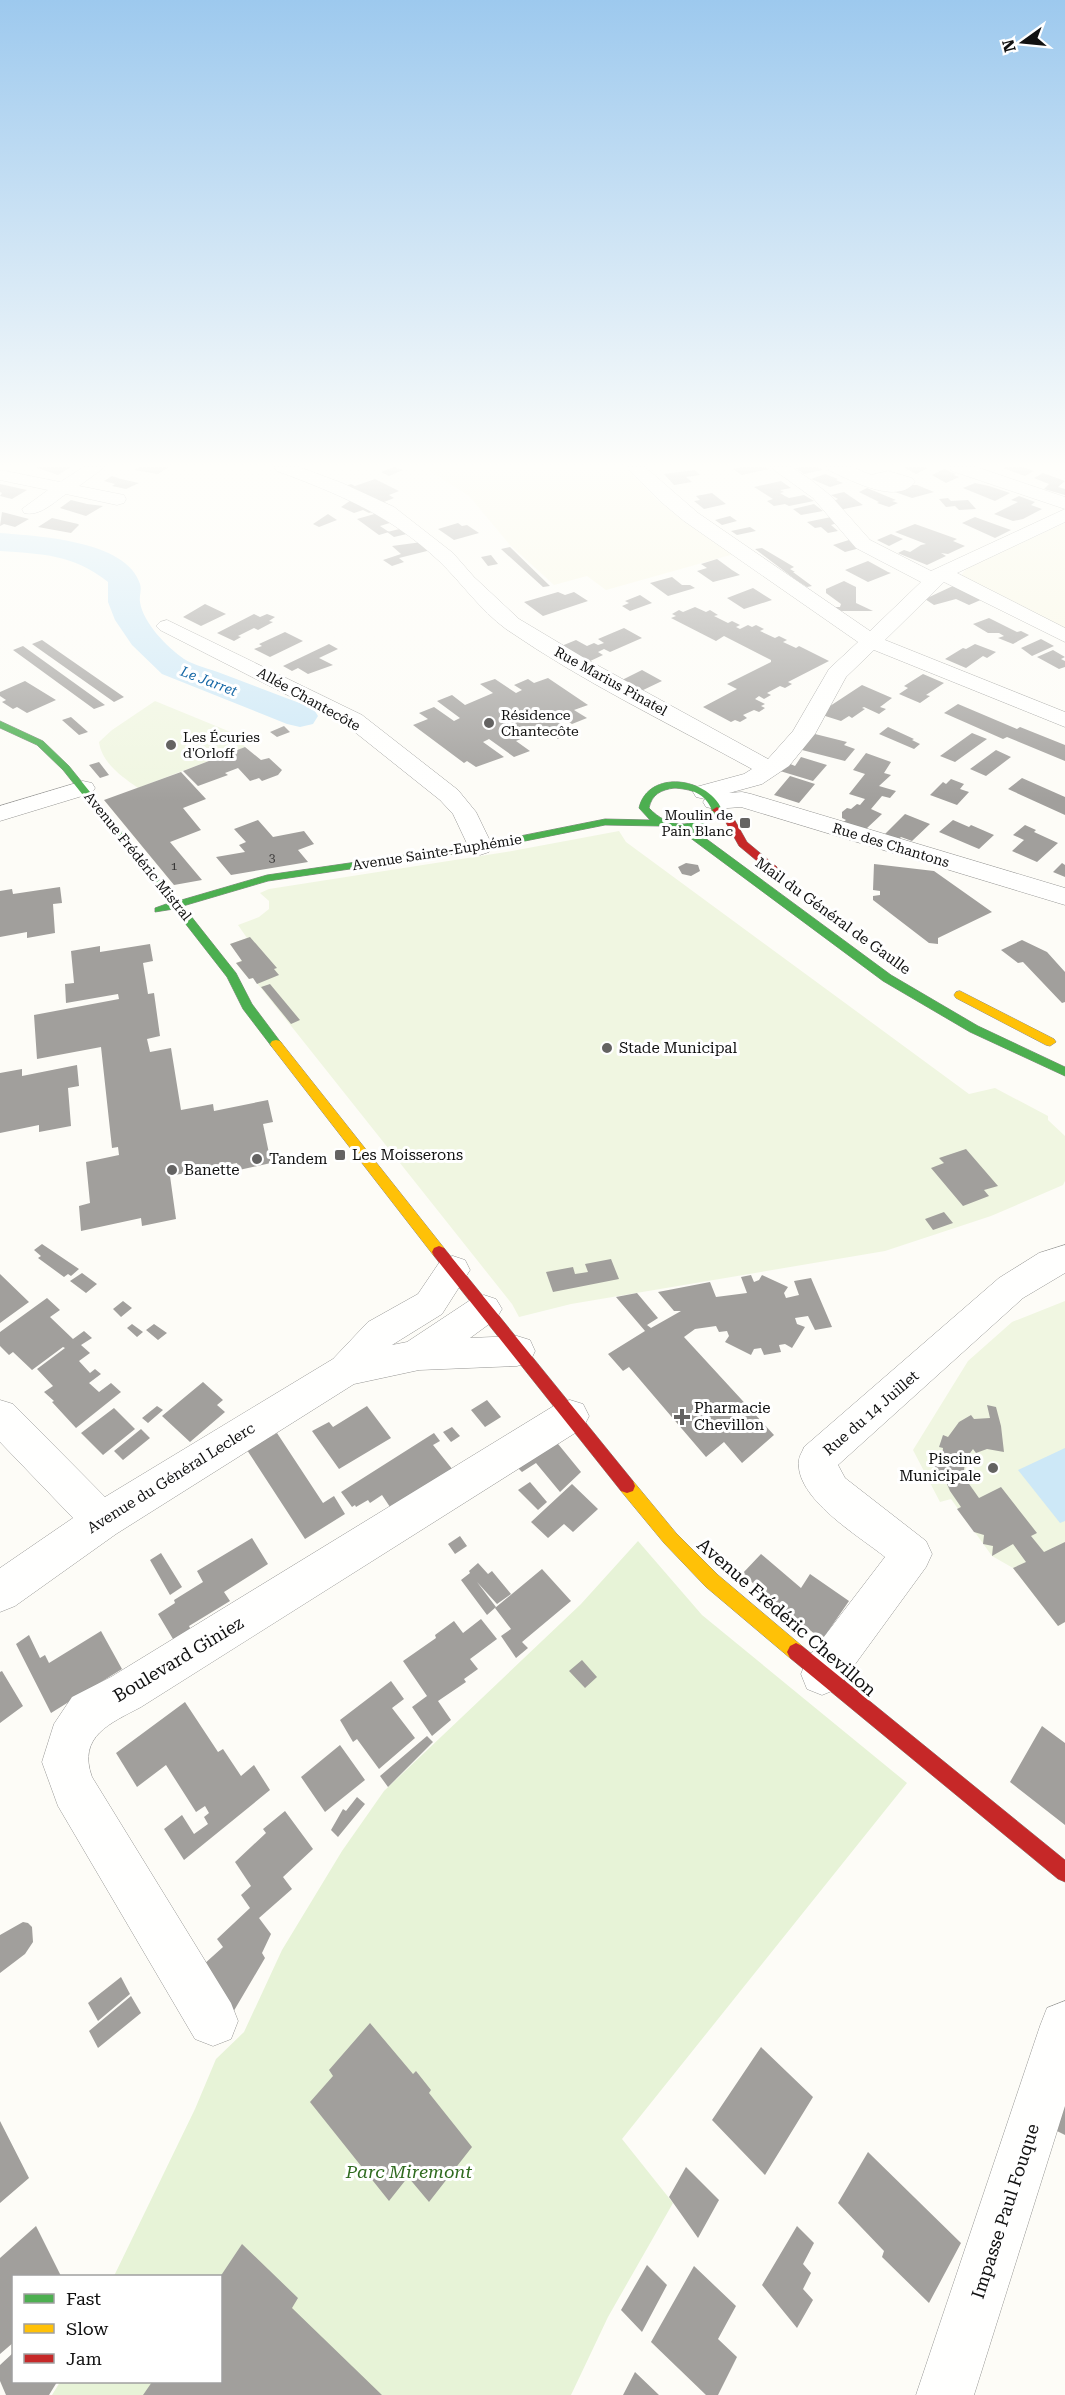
<svg xmlns="http://www.w3.org/2000/svg" width="1065" height="2395" font-family="'Roboto Serif',serif">
<style>
.farmland{fill:#f9f7e4}
.green{fill:#e7f3d7}
.pitch{fill:#f0f6e1}
.water{fill:#cde8f7}
.lines{fill:none;stroke-linecap:round;stroke-linejoin:round}
.river{fill:#cde8f7;fill-rule:evenodd}
.building{fill:#a19f9c}
.street-casing{stroke:#979795;stroke-width:1}
.fast-casing{stroke:#8e8d8b;stroke-width:1}
.slow-casing{stroke:#8e8d8b;stroke-width:1}
.jam-casing{stroke:#8e8d8b;stroke-width:1}
.street{fill:#fffffe;fill-rule:evenodd}
.fast{fill:#4caf50;fill-rule:evenodd}
.slow{fill:#ffc107;fill-rule:evenodd}
.jam{fill:#c62828;fill-rule:evenodd}
.poi-dot{fill:#646362;stroke:#fff;stroke-width:2}
.labels{text-anchor:middle;dominant-baseline:central;stroke-width:6;stroke-linejoin:round;paint-order:stroke}
.number-label{font-size:12px;fill:#353434}
.far-water-label{font-size:14px;font-style:italic;fill:#1768a6;stroke:#fff}
.far-street-label{font-size:14px;fill:#111;stroke:#fff}
.far-poi-label{font-size:14px;fill:#111;stroke:#fff;text-anchor:start}
.street-label{font-size:15px;fill:#111;stroke:#fff}
.poi-label{font-size:15px;fill:#111;stroke:#fff;text-anchor:start}
.near-street-label{font-size:18px;fill:#111;stroke:#fff}
.near-park-label{font-size:18px;font-style:italic;fill:#2f6b1f;stroke:#fff}
</style>
<rect width="100%" height="100%" fill="#fdfcf7"/>
<path class="farmland" d="M424 467H624L657 500 734 554 606 590 587 576 554 585 510 545 469 496Z
M1065 523V633L964 578 962 574 968 567Z"/>
<path class="green" d="M638 1541 702 1615 907 1783 622 2139 673 2203 608 2317 571 2395H52L60 2382H220V2276H114L195 2109 216 2059 244 2032 282 1950 342 1851 384 1791 581 1604Z"/>
<path class="pitch" d="M155 701 233 733 245 747 138 788C121 776 102 763 99 742L112 730Z
M619 831 626 842 969 1094 995 1088 1048 1116V1120L1065 1136V1181L1063 1185 991 1216 885 1251 571 1304 519 1317 512 1304 253 978 249 979 236 963 242 960 230 944 247 938 238 925 259 917 269 909V901L260 893 269 889 506 852Z
M1065 1301V1622L1058 1626 1013 1568 992 1556 951 1499 940 1502 913 1450 968 1361 1012 1322Z"/>
<path class="water" d="M1065 1448V1521L1060 1523 1018 1470Z"/>
<g class="lines">
<path class="river" d="M0 533C36 536 127 540 140 584 142 590 139 596 140 602 143 623 167 647 184 659 195 666 211 669 223 674 253 685 283 697 313 708L318 716 313 724 300 727 287 724 162 674 132 645 115 620 108 602V582C73 554 42 554 0 551Z"/>
</g>
<path class="building" d="M35 467H71L58 475Z
M139 467H169L158 474 134 470Z
M394 467 403 470 389 476 381 472Z
M741 467H766L769 469 742 475 733 469Z
M800 467H818L822 470 804 474 796 468Z
M903 467H925L928 468 916 474Z
M1005 467H1023L1034 471 1025 476 1003 468Z
M944 469 956 474 954 475 959 477 946 483 932 475Z
M695 470 700 475 686 477 692 482 674 485 664 474Z
M1043 473 1065 481 1058 487 1065 489V495L1044 489 1049 484 1034 478Z
M825 474 838 479 836 480 843 483 830 487 811 479Z
M112 476 121 479 139 483 126 489 112 486 115 484 104 481Z
M375 479 399 491 389 495 394 498 384 502 390 505 385 507 345 486 351 484 355 486Z
M781 481 791 488 780 490 784 492 780 493 785 496 789 498 804 495 814 501 789 506 785 504 774 506 767 501 773 499 754 487Z
M975 483 989 486 1010 493 995 501 963 488Z
M0 484 27 490 12 499 0 496 2 493 0 492Z
M909 485H917L934 492 912 498 895 492Z
M867 488 896 500 892 501 898 503 889 507 877 503 879 502 859 492Z
M844 492 863 505 839 510 831 502 838 499 831 495Z
M712 493 726 504 704 509 694 501 700 500 696 496Z
M1019 496 1035 502 1031 505 1042 509 1023 519 1013 521 994 514 1018 502 1011 500Z
M354 498 375 511 369 513 363 510 354 513 341 507Z
M948 498 951 501 968 500 976 509 959 510 955 506 946 507 939 499Z
M71 500 87 504 103 506 86 516 60 508Z
M814 504 823 511 801 515 793 509Z
M2 512 10 514 29 519 15 527 4 524 0 526Z
M378 513 396 521 380 526 389 532 379 535 357 519Z
M328 514 337 520 319 527 313 524Z
M730 516 737 521 722 525 715 520Z
M831 517 837 523 831 525 838 531 828 533 821 527 815 528 807 522Z
M975 517 983 520 1011 530 995 538 962 523Z
M52 518 78 524 79 525 71 533 38 527Z
M458 523 462 526 467 525 479 533 454 540 438 529Z
M915 524 957 539 953 541 965 546 948 554 941 553 946 556 927 565 900 554 898 553 904 550 910 552 921 545 926 544 895 532Z
M750 527 756 531 737 535 731 531Z
M404 528 411 533 394 537 387 532Z
M891 534 903 539 889 546 877 540Z
M852 539 864 547 845 552 833 545Z
M422 542 431 550 399 558 404 562 392 566 383 560 401 554 392 546Z
M510 547 550 586 543 587 501 549Z
M762 548 794 567 790 569 795 572H793L812 586 807 587 796 580 755 549Z
M491 555 498 564 488 566 481 557Z
M717 559 732 570 740 575 713 582 697 571 707 568 701 564Z
M868 561 888 572 891 573 868 582 845 570Z
M672 577 682 585H690L695 588 668 596 650 583Z
M844 581 856 587V603L873 611H841L834 607H840L841 604 826 593V589Z
M955 585 983 599 969 605 956 599 934 605 925 599Z
M753 588 772 600 744 609 727 598Z
M558 592 565 595 574 592 588 601 543 616 524 602Z
M640 595 652 603 630 611 622 606 629 603 625 601Z
M205 604 226 614 201 626 183 617Z
M695 607 706 612 710 610 718 615 714 616 728 623 732 621 740 625 736 627 740 629 748 625 752 627 756 625 764 629 760 631 775 638 779 636 787 640 783 642 796 648 799 646 829 661 788 682 792 684 785 688 780 686 767 693 771 695 764 699 759 696 755 699 765 704 761 706 765 708 759 712 754 710 743 715 747 718 740 722 735 720 731 722 703 707 737 689 727 684 771 662V660L724 636 716 641 671 618 676 616 672 614 679 610 683 612Z
M254 614 260 617 267 614 275 617 269 621 273 622 258 630 254 628 238 636 241 637 234 641 217 633Z
M989 618 1017 632 1021 631 1029 635 1013 644 998 638 1004 636 999 633H988L973 624Z
M624 628 642 638 610 652 604 649 598 652 603 655 586 663 559 647 576 640 587 646 594 643 598 645 604 643 598 639Z
M285 632 303 641 270 657 254 649 262 646 259 644Z
M1041 639 1054 646 1032 656 1021 648Z
M42 640 124 697 114 702 32 644Z
M329 644 338 649 319 658 333 665 308 674 298 668 292 671 283 666Z
M975 644 996 652 987 658 983 656 966 668 945 659 963 648 966 649Z
M23 646 105 705 94 709 13 650Z
M1053 650 1065 657 1061 659 1065 661V667L1059 669 1037 657Z
M642 670 662 681 639 692 620 681Z
M923 674 944 683 926 695 930 696 920 703 899 694 908 688 904 686Z
M548 678 588 705 574 710 587 718 572 724 558 715 551 717 573 732 558 739 544 729 516 741 530 751 514 757 489 739 483 742 504 757 476 767 467 761 464 763 413 725 428 719 419 713 434 707 454 721 460 718 437 701 452 695 465 705 493 693 480 684 495 679 516 693 522 690 514 685 528 679 534 683Z
M25 681 56 700 27 713 17 707 13 709 2 702 6 700 0 696V692Z
M862 685 892 698 880 707 886 709 879 714 864 707 862 708 865 709 852 718 849 716 841 721 822 715 827 708Z
M958 704 1017 729 1020 727 1065 745V761L1007 737 1003 739 944 713Z
M71 717 88 732 79 735 62 720Z
M284 726 290 732 277 737 270 732Z
M888 727 914 739 912 740 920 744 914 749 879 734Z
M811 733 847 742 844 745 855 749 845 761 802 750Z
M972 733 987 739 955 762 940 756Z
M245 747 261 760 269 758 282 770 278 775 262 781 259 778 250 781 238 768 225 773 228 775 198 786 183 771Z
M996 750 1011 757 986 776 970 769Z
M866 753 891 762 884 773 891 775 879 786 896 791 890 798 882 796 871 809 882 814 866 829 840 825 846 820 842 818V812L847 808 851 809 857 804 860 805 865 799 849 794 865 774 853 770Z
M801 757 827 765 813 781 780 771 788 763 795 766Z
M99 762 109 775 100 778 89 765Z
M181 772 206 799 183 808 201 830 170 842 202 880 174 885 104 800Z
M790 776 815 784 799 803 774 795Z
M1022 778 1065 797V815L1008 789Z
M951 779 964 784 960 789 969 792 957 805 930 795 943 782 946 784Z
M905 814 930 824 912 841 901 837 896 842 881 838Z
M258 820 273 837 304 831 314 844 298 850 308 862 231 875 216 857 245 852 239 845 246 842 234 829Z
M953 820 969 827 971 825 994 835 979 849 939 832Z
M1025 825 1036 830 1034 832 1058 843 1037 862 1012 851 1024 840 1013 835Z
M686 863 698 865 700 871 691 876 682 874 678 867Z
M1062 863 1065 865V877L1053 872Z
M874 864 934 871 992 912 938 938V944L929 943 873 900V896L880 895V891L873 890Z
M60 887 62 903 53 904 55 933 27 938V932L0 937V891L12 889 13 894Z
M250 937 277 968 274 969 279 975 257 984 253 978 249 979 236 963 242 961 230 944Z
M1022 940 1047 952 1065 972V1002L1062 1003 1023 962 1018 963 1001 950Z
M150 944 153 961 143 963 148 994 154 993 160 1036 147 1039 150 1052 171 1048 181 1110 213 1104 214 1111 268 1100 273 1122 263 1124 271 1163 239 1170 237 1163 170 1176 176 1219 142 1226 141 1218 81 1231 79 1206 90 1203 86 1162 119 1155 118 1147 112 1148 101 1047 37 1059 34 1015 119 999 118 994 66 1003 65 984 74 983 71 951 100 946V952Z
M270 984 300 1020 291 1024 261 987Z
M77 1065 79 1086 68 1088 71 1126 39 1132V1125L0 1133V1073L22 1069V1076Z
M966 1149 998 1186 984 1190 989 1196 963 1206 931 1168 944 1163 939 1158Z
M944 1212 953 1223 933 1230 925 1219Z
M42 1244 79 1269 71 1276 68 1274 64 1277 38 1258 41 1256 34 1250Z
M611 1259 619 1279 553 1292 546 1272 573 1267 575 1274 588 1272 585 1264Z
M82 1273 97 1284 86 1293 70 1281Z
M0 1274 29 1302 0 1323Z
M751 1275 754 1282 759 1280 762 1275 788 1287 784 1293 786 1298 799 1295 794 1281 811 1278 832 1327 815 1330 808 1316 795 1318 797 1324 805 1327 792 1348 785 1344 779 1345 781 1352 764 1355 761 1348 754 1349 751 1355 725 1342 729 1336 727 1331 719 1332 716 1326 695 1329 684 1337 774 1435 742 1463 724 1442 706 1457 629 1367 623 1371 608 1354 645 1331 616 1297 637 1293 658 1318 647 1325 651 1328 681 1311H674L658 1292 710 1282 716 1297 747 1293 741 1277Z
M47 1298 60 1310 50 1317 73 1339 84 1331 92 1338 81 1345 90 1353 79 1361 90 1373 95 1369 101 1374 89 1383 99 1392 111 1383 121 1392 76 1428 52 1402 54 1401 44 1392 53 1386 37 1369 65 1348 63 1347 32 1370 13 1352 9 1355 0 1346V1332Z
M123 1301 132 1308 121 1317 113 1309Z
M132 1324 143 1332 137 1337 127 1328Z
M154 1324 167 1333 158 1340 146 1330Z
M203 1382 223 1400 217 1405 225 1412 190 1442 162 1416Z
M487 1400 501 1417 485 1427 471 1410Z
M987 1405 996 1407 1001 1426 1004 1452 987 1449 976 1453 973 1449 965 1460 964 1471 967 1481 979 1498 1001 1487 1037 1533 1031 1536 1044 1552 1065 1542V1622L1058 1626 1013 1568 1026 1562 1013 1544 992 1556 993 1546 983 1544 984 1535 974 1532 957 1509 961 1507 950 1491 943 1475H939L934 1465 941 1464 943 1448 939 1447 943 1435 948 1437 959 1422 971 1415 974 1419 990 1418Z
M157 1406 163 1410 148 1423 142 1418Z
M367 1406 391 1438 339 1469 312 1431 329 1422 333 1427Z
M114 1408 135 1429 103 1455 81 1433Z
M452 1427 460 1436 451 1442 443 1432Z
M141 1429 150 1438 123 1460 114 1451Z
M277 1433 323 1503 334 1496 345 1514 305 1539 247 1450Z
M434 1433 440 1441 433 1445 453 1470 390 1507 382 1495 370 1503 368 1500 356 1507 355 1505 352 1507 341 1492Z
M554 1439 581 1472 560 1492 536 1463 522 1472 515 1465Z
M530 1482 547 1502 538 1510 518 1490Z
M572 1484 598 1509 573 1532 564 1524 548 1538 531 1522Z
M460 1536 467 1546 455 1554 448 1544Z
M252 1538 268 1564 224 1592 230 1601 189 1626 193 1634 176 1644 158 1614 175 1603 174 1600 203 1582 197 1571Z
M161 1553 182 1587 170 1595 150 1560Z
M761 1554 801 1588 810 1574 849 1601 822 1640 742 1574Z
M478 1563 488 1574 492 1571 511 1594 497 1604 477 1582 496 1607 487 1615 461 1580 470 1573 469 1571Z
M542 1569 571 1601 522 1642 528 1648 516 1658 501 1636 511 1629 495 1608Z
M481 1619 497 1639 470 1659 478 1669 464 1679 466 1682 438 1701 451 1720 432 1736 412 1707 427 1696 403 1661 436 1638 435 1635 454 1621 463 1633Z
M101 1631 122 1669 51 1713 16 1644 29 1635 40 1658 45 1655 49 1663Z
M582 1660 597 1677 585 1688 569 1671Z
M2 1671 23 1706 0 1723V1672Z
M391 1681 404 1699 392 1708 415 1738 379 1769 357 1739 353 1742 340 1720Z
M185 1702 218 1752 223 1749 241 1776 254 1765 270 1790 184 1860 164 1829 182 1815 194 1834 208 1824 204 1817 209 1813 205 1806 196 1812 166 1765 137 1787 116 1753Z
M1042 1726 1065 1743V1825L1010 1782Z
M427 1736 433 1742 388 1787 380 1776Z
M340 1745 365 1780 325 1812 301 1777Z
M357 1797 365 1804 338 1837 331 1830 343 1809 346 1811Z
M285 1811 313 1849 283 1877 292 1889 259 1918 271 1934 262 1953 265 1958 232 2014 203 1965 223 1947 217 1939 250 1908 241 1895 251 1886 235 1862 266 1833 263 1829Z
M23 1922 28 1923 32 1927 33 1942 25 1954 0 1973V1935Z
M121 1977 130 1994 98 2021 88 2003Z
M131 1996 141 2013 98 2048 89 2031Z
M370 2023 413 2074 416 2071 431 2090 429 2093 472 2147 429 2202 408 2177 389 2201 310 2102 333 2076 329 2070Z
M761 2047 813 2097 765 2175 712 2120Z
M1065 2090V2135L1053 2129Z
M0 2121 29 2178 0 2203Z
M868 2152 961 2243 929 2303 882 2257 884 2251 838 2203Z
M686 2167 719 2200 698 2238 669 2197Z
M36 2226 61 2276H14V2342L0 2354V2258Z
M797 2226 814 2243 803 2264 811 2273 803 2289 813 2300 797 2328 762 2285Z
M242 2244 298 2298 292 2308 382 2395H143L152 2382H220V2277Z
M647 2265 667 2285 642 2332 621 2310Z
M694 2266 736 2306 718 2339 737 2357 718 2395H706L651 2342Z
M14 2352V2382H57L49 2395H6L0 2381V2365Z
M635 2372 659 2395H623Z"/>
<g class="lines">
<defs>
<path id="street" d="M84 467H105L79 486 124 495 126 499 124 503 117 505 66 494C54 502 40 517 24 513L22 509 48 490 0 480V470L60 482Z
M274 467H299L342 483 394 507 453 553 474 577 519 619 586 659 768 759 793 731 829 669 858 642 684 521 660 501 626 467H645L698 513 870 631 921 582 856 548 813 498 770 467H791L811 480 831 496 870 540 931 571 1065 509V522L957 573 1065 628V642L944 582 885 640 1065 712V727L874 650 846 677 815 734 789 766 762 784 729 793 742 792 751 794 1065 888V905L741 807 715 809 706 807 703 802 705 799 696 797 693 792 696 787 744 774 752 769C670 724 583 682 506 629 480 610 462 583 439 561 390 515 339 494 277 471Z
M827 467H852L871 475 888 471 912 478 915 482C897 506 851 480 830 471Z
M949 467H976L1065 497V509L952 471Z
M167 620 362 715 458 790 476 812 493 847 489 852 480 855 471 852 453 814 440 800 346 725 160 630 156 626 160 622Z
M83 781 92 783 95 788 92 793 0 821V806Z
M1065 1245V1273L1023 1298 838 1465 845 1478 926 1541 932 1554 926 1567 837 1689 822 1695 807 1689 801 1674 807 1659 885 1557C859 1536 794 1498 799 1460 799 1456 803 1451 804 1447L999 1278 1039 1253Z
M453 1256 465 1260 470 1270 442 1314 392 1345 407 1342 472 1299 484 1295 496 1299 502 1309 496 1319 470 1338 517 1336 530 1340 535 1351 530 1362 517 1366 419 1370 354 1384 116 1534 15 1606 0 1612V1568L73 1518 0 1442V1400L13 1404 105 1497 333 1359 368 1322 418 1294 441 1260Z
M570 1400 583 1404 589 1416 583 1428 141 1707C111 1723 77 1736 92 1777L231 2003 238 2021 231 2039 213 2046 195 2039 58 1806 42 1762 54 1724 72 1697 111 1677 557 1404Z
M1065 2001V2106L974 2395H916L1040 2026 1047 2008Z"/>
<path id="fast" d="M0 721 43 741 69 766 178 901 267 875 480 844 605 819 650 820 639 808C648 769 708 777 722 810L713 820 693 829 891 975 978 1026 1065 1067V1076L970 1032 883 981 681 831 660 826 605 825 480 850 268 881 183 906 236 973 252 1004 282 1044 280 1047H272L243 1009 227 977 174 909 155 912V908L169 903 63 770 37 745 0 728ZM674 788C691 789 705 793 712 810 692 830 668 828 649 808 652 794 661 790 674 788Z"/>
<path id="slow" d="M960 991 1054 1039 1056 1042 1050 1046 1046 1045 956 998 954 995 956 992Z
M276 1040 280 1041 444 1248 446 1252 444 1256H434L272 1047 270 1044 272 1041Z
M627 1479 633 1481 676 1533 718 1575 802 1646 805 1652 802 1658 796 1661 790 1658 706 1587 664 1543 621 1491 619 1486 621 1481Z"/>
<path id="jam" d="M717 807 733 817 747 842 777 867V871H769L739 846 725 821 712 810Z
M439 1246 444 1248 633 1481 635 1486 633 1491 627 1493 621 1491 434 1256 432 1252 434 1248Z
M796 1643 802 1646 1065 1860V1882L1058 1879 790 1658 787 1652 790 1646Z"/>
</defs>
<use href="#street" class="street-casing"/>
<use href="#fast" class="fast-casing"/>
<use href="#slow" class="slow-casing"/>
<use href="#jam" class="jam-casing"/>
<use href="#street" class="street"/>
<use href="#fast" class="fast"/>
<use href="#slow" class="slow"/>
<use href="#jam" class="jam"/>
</g>
<linearGradient id="sky" x2="0" y2="1"><stop stop-color="#9dc9ee"/><stop offset="0.58" stop-color="#fefefb"/><stop offset="1" stop-color="#fefefb" stop-opacity="0"/></linearGradient>
<rect width="1065" height="802" fill="url(#sky)"/>
<g class="poi-dot">
<circle cx="489" cy="723" r="6"/>
<circle cx="171" cy="745" r="6"/>
<rect x="739" y="817" width="12" height="12" rx="3"/>
<circle cx="607" cy="1048" r="6"/>
<rect x="334" y="1149" width="12" height="12" rx="3"/>
<circle cx="257" cy="1159" r="6"/>
<circle cx="172" cy="1170" r="6"/>
<path d="M679 1408h6v6h6v6h-6v6h-6v-6h-6v-6h6z"/>
<circle cx="993" cy="1468" r="6"/>
</g>
<g class="labels">
<g class="number-label">
<text x="272" y="858">3</text>
<text x="174" y="866">1</text>
</g>
<g class="far-water-label">
<text transform="translate(209 681) rotate(21)">Le Jarret</text>
</g>
<g class="far-street-label">
<text transform="translate(611 681) rotate(29)">Rue Marius Pinatel</text>
<text transform="translate(309 699) rotate(29)">Allée Chantecôte</text>
<text transform="translate(891 845) rotate(17)">Rue des Chantons</text>
<text transform="translate(437 852) rotate(-9)">Avenue Sainte-Euphémie</text>
<text transform="translate(138 856) rotate(51)">Avenue Frédéric Mistral</text>
</g>
<g class="far-poi-label">
<text x="501" y="715">Résidence<tspan x="501" dy="16">Chantecôte</tspan></text>
<text x="183" y="737">Les Écuries<tspan x="183" dy="16">d'Orloff</tspan></text>
<text x="733" y="815" text-anchor="end">Moulin de<tspan x="733" dy="16">Pain Blanc</tspan></text>
</g>
<g class="street-label">
<text transform="translate(833 916) rotate(36)">Mail du Général de Gaulle</text>
<text transform="translate(871 1413) rotate(-41)">Rue du 14 Juillet</text>
<text transform="translate(171 1478) rotate(-32)">Avenue du Général Leclerc</text>
</g>
<g class="poi-label">
<text x="619" y="1048">Stade Municipal</text>
<text x="352" y="1155">Les Moisserons</text>
<text x="269" y="1159">Tandem</text>
<text x="184" y="1170">Banette</text>
<text x="694" y="1408">Pharmacie<tspan x="694" dy="17">Chevillon</tspan></text>
<text x="981" y="1459" text-anchor="end">Piscine<tspan x="981" dy="17">Municipale</tspan></text>
</g>
<g class="near-street-label">
<text transform="translate(787 1617) rotate(41)">Avenue Frédéric Chevillon</text>
<text transform="translate(178 1659) rotate(-31)">Boulevard Giniez</text>
<text transform="translate(1005 2211) rotate(-72)">Impasse Paul Fouque</text>
</g>
<g class="near-park-label">
<text x="409" y="2171">Parc Miremont</text>
</g>
</g>
<rect x="12" y="2275" width="210" height="108" fill="#ffffff" stroke="#a0a0a0" stroke-width="1.5"/>
<rect x="24" y="2294" width="30" height="9" fill="#4caf50" stroke="#a0a0a0" stroke-width="1.5"/>
<text x="66" y="2305" font-size="18" fill="#111111">Fast</text>
<rect x="24" y="2324" width="30" height="9" fill="#ffc107" stroke="#a0a0a0" stroke-width="1.5"/>
<text x="66" y="2335" font-size="18" fill="#111111">Slow</text>
<rect x="24" y="2354" width="30" height="9" fill="#c62828" stroke="#a0a0a0" stroke-width="1.5"/>
<text x="66" y="2365" font-size="18" fill="#111111">Jam</text>
<g transform="translate(1023 42) rotate(255)" stroke="#ffffff" stroke-width="4.5" paint-order="stroke">
<path d="M0-4.5L10 22L0 15L-10 22Z" fill="#111111"/>
<text y="-9" font-size="16" font-weight="bold" text-anchor="middle" fill="#111111">N</text>
</g>
</svg>
